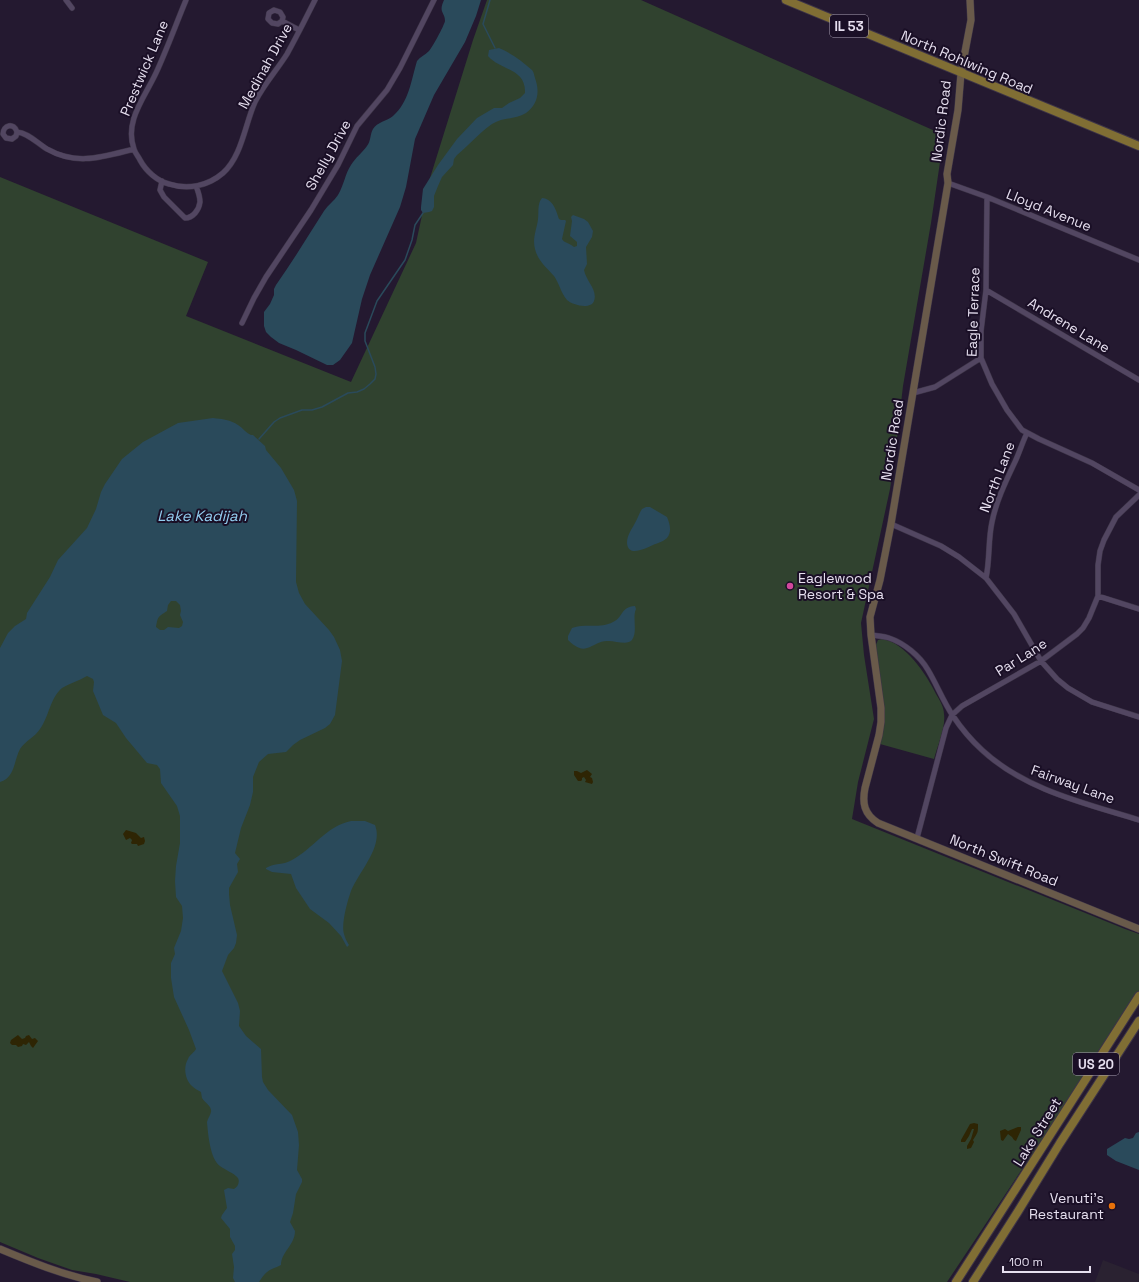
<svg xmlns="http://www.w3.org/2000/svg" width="1139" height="1282" font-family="'Space Grotesk',sans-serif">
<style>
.industrial{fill:#2a2231}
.green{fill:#30422f}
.sand{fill:#2e2504}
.water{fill:#2a4a5b;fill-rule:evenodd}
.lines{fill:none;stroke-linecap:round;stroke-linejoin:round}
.stream{stroke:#2a4a5b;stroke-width:1.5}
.street-casing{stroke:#3d3447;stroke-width:6}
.secondary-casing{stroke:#3d3447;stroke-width:8}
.primary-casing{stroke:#3d3447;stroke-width:10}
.street{stroke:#524661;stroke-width:5}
.secondary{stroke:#695a4a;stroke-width:7}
.primary{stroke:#806e34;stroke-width:8}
.hotel-dot{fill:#d1479c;stroke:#1a0f26;stroke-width:1.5}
.food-dot{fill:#e8710a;stroke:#1a0f26;stroke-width:1.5}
.labels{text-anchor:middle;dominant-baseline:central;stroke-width:4;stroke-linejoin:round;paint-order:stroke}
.shield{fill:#1a0f26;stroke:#a9a1b3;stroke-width:1}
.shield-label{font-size:13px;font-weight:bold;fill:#e6dfef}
.street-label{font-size:14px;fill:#e6dfef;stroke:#1a0f26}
.poi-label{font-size:14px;fill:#e6dfef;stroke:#1a0f26;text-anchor:start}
.water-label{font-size:15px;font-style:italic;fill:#92cdef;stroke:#1a0f26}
</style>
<rect width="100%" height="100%" fill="#241930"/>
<path class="industrial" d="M1103 1260 1139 1274V1282H1095Z"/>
<path class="green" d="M487 0H641L944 135 931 223 903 386 895 455 890 489 861 623 864 655 874 719 858 782 852 819 1125 929 1139 934V993L947 1282H130L96 1274 72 1270 38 1258 0 1242V177L208 262 186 316 351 382 416 243 424 206 426 191 473 40Z
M882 639C905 642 927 675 936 694 940 701 944 707 944 714 946 727 937 747 934 759L880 744 884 724V713L875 647 878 640Z"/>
<path class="sand" d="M587 770 592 774 590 777 592 778 593 782 592 784 585 782 586 780 584 777 582 778V780L581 781H578L574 775V771H577L581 773Z
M126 830 136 833 141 838 144 837 145 841 144 844 138 846 137 844H132L131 843 132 840 130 838 126 840 123 834Z
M18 1035 22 1039 25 1038 26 1036 29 1035 32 1039 35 1038 38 1041 33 1048 31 1046 29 1042 26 1045 23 1044 22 1046 18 1047 16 1045H12L10 1043 11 1040Z
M974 1123 978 1124C978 1133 978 1132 973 1140L974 1142 971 1148 967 1149V1146L971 1139 974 1129H972L969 1136 965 1142H961V1140L970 1124Z
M1018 1127H1021V1130L1016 1141 1014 1140 1012 1137 1008 1134 1003 1141 1001 1140 1000 1131 1005 1129 1008 1131Z"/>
<path class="water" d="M444 0H481L476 16 465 42 434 95 415 139 406 187 400 207 370 275 362 299 352 343 340 360 333 365H327L296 350 279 343 271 337 266 332 264 326V312L270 304 274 295V289L276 285C293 261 308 236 324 211 328 205 334 201 338 195 344 185 345 174 351 165 356 157 362 153 367 146 371 141 370 134 373 129 377 122 387 121 393 116 409 102 411 81 417 61 420 57 425 55 429 51 432 48 444 26 445 21 445 12 438 13 444 0Z
M499 48C511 53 522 61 532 70 534 72 534 75 535 78 540 92 538 104 526 113 515 120 503 117 492 124 479 133 469 145 457 155L454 159 453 165 442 177 438 186 434 196V207L432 211 429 212 423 213 421 210V207L423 189 438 165 457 139 477 118 494 108H502L509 103 520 98 525 93C526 68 501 71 488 56L489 50Z
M542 198C553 199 556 210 559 219L561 220H565L566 221 562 239C564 243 570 243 574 247L577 246V242L570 236 572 221 571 217 573 215 584 219 588 222 593 231 592 237 586 247 587 264 584 270C586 281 598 290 594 301 591 310 572 305 567 300 561 293 559 283 554 276 546 267 538 261 535 249 532 238 537 229 538 219 539 212 537 204 542 198Z
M213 418C222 419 231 420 238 425 243 428 246 433 251 435H253L265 446 266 450 281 468 294 490 297 501 296 582 299 593 305 604 329 630 334 637 340 650 342 661 335 715 330 724 325 728 300 740 293 745 286 752 268 754 259 762 253 777V792L250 805 241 828 235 853 240 859 237 864 238 872 229 888V894L230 905 237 935 236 943 234 948 228 955 222 971 238 1003 240 1011 239 1026 246 1036 261 1049 262 1077 263 1082 268 1090 292 1115 298 1132 299 1145 297 1170 302 1179V1182L296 1194 293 1213 290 1222 295 1231C295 1245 281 1252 281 1265 268 1271 267 1270 259 1282H235L233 1278 234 1267 232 1254 235 1250V1246L230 1237V1229L221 1218 222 1215 227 1208 224 1190 228 1188 234 1189C238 1187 240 1182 238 1178 234 1173 225 1170 220 1166 210 1159 208 1133 207 1122 208 1118 210 1116 211 1112 212 1106 205 1103 202 1098 202 1098 201 1092 201 1092 198 1090 195 1089 192 1086 185 1080 183 1067 188 1059 190 1054 194 1053 196 1049L189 1030 174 997 171 978V963L175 954 174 948 181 931 183 918 182 906 176 897 175 881 176 866 180 843V816L177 806 161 783 160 769 157 765 147 763 126 738 116 723 103 715 93 691 94 682 93 679 87 676C79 681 70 683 62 688 50 698 49 717 40 729 35 737 25 741 20 749 14 760 15 778 0 782V648L8 633 15 626 26 619 27 613 50 577 58 560 87 528 96 509 101 492 105 484 122 459 143 442 178 423ZM171 601H176L180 605 181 611 180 615 183 622 182 626 179 628 168 627 164 630H160L156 627C158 616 158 617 167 611L168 605Z
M646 507H650L667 517C670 524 672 532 667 538 663 542 657 543 653 545 646 548 628 558 627 543 627 535 632 529 635 523 638 518 639 513 642 509Z
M635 606 636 609C632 618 638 631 632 640 627 646 614 640 607 641 599 641 594 646 587 648 580 651 572 644 568 640V636L572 628C586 623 600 629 613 622 624 617 620 607 635 606Z
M351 821H365L375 825C384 848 357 873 350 894 347 903 341 925 344 934 345 938 347 942 349 945L347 947 341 936 329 923 310 909 296 888 291 874 272 872 266 869V868C274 863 284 865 292 860 313 849 326 826 351 821Z
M1139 1132V1170L1116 1161 1107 1155V1149L1125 1138 1129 1139 1133 1138 1136 1133Z"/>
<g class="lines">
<path class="stream" d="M490 0 483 24 495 48
M259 439 274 422 280 418 302 410H312L322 407 348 393 357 392 364 389 370 384 375 379 376 374 375 367 365 341V333L377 301 405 260 412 240 415 225 423 213"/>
<defs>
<path id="street" d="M66 0 72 8
M186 0C176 24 167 49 156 73 145 97 124 121 134 149 135 153 138 156 140 160 146 171 157 181 169 184 188 190 208 186 223 173 242 156 245 124 255 102 264 84 277 70 287 54 297 36 306 18 315 0
M282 21 278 24 272 23 268 19 269 13 274 10 280 12 283 17 282 21 299 30
M17 132 16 136 12 139 6 138 3 134C3 125 14 122 17 132 28 133 37 143 47 149 77 166 102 157 134 149
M162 181 160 190 164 197 185 218C193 218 199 210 200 202 200 197 198 191 196 186
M948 183 987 197 1139 260
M987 197 986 290 981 331V358L992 384 1007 410 1022 430 1039 439 1092 463 1139 490
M986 290 1139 380
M242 323 254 298 266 277 311 210 338 165 357 126 387 90 400 68 434 0
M913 393 935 387 981 358
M891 524 941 546 959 557 986 578 1014 614 1041 661 1057 679 1068 688 1092 702 1139 717
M986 578C990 559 988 540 992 522 996 502 1005 483 1014 464 1019 454 1022 443 1027 433
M1098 596 1139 609
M871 635C877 636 883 636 889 638 904 643 920 656 928 670 937 685 943 701 953 716 961 728 971 740 982 750 1025 790 1084 803 1139 820
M917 838 946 728 952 715 962 706 1041 661 1077 634 1083 628 1089 618 1098 596V565L1100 551 1104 540 1116 517 1139 495"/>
<path id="secondary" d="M970 0 971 20 961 73 958 110 947 174 948 183 891 524 880 580 870 617 871 635 881 708V722L879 735 865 788C862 803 864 814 878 823L1139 929
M0 1249C31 1262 63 1275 97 1282"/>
<path id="primary" d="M786 0 1139 146
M956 1282 1139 996
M973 1282 1017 1213 1060 1143 1139 1021"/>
</defs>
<use href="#street" class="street-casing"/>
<use href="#secondary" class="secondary-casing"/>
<use href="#primary" class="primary-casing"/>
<use href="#street" class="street"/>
<use href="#secondary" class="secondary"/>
<use href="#primary" class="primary"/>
</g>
<circle class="hotel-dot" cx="790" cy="586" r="4"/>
<circle class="food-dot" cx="1112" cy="1206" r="4"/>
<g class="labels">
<g class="shield">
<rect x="830" y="15" width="38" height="22" rx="3"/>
<rect x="1073" y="1053" width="46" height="22" rx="3"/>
</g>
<g class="shield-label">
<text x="849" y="26">IL 53</text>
<text x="1096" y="1064">US 20</text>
</g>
<g class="street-label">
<text transform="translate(967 62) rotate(23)">North Rohlwing Road</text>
<text transform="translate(265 66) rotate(-61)">Medinah Drive</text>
<text transform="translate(144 68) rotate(-67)">Prestwick Lane</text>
<text transform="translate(941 121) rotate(-83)">Nordic Road</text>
<text transform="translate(328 155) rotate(-61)">Shelly Drive</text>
<text transform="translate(1049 210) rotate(22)">Lloyd Avenue</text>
<text transform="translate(973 312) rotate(-88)">Eagle Terrace</text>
<text transform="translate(1069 325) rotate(31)">Andrene Lane</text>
<text transform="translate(892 440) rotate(-81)">Nordic Road</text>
<text transform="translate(997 477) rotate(-69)">North Lane</text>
<text transform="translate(1021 657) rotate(-32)">Par Lane</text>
<text transform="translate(1073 784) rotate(20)">Fairway Lane</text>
<text transform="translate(1004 860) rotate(22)">North Swift Road</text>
<text transform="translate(1037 1132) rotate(-58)">Lake Street</text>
</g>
<g class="poi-label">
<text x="798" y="578">Eaglewood<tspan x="798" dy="16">Resort &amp; Spa</tspan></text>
<text x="1104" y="1198" text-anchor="end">Venuti's<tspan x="1104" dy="16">Restaurant</tspan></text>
</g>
<g class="water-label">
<text x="202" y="515">Lake Kadijah</text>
</g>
</g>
<path d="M1003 1266v6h87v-6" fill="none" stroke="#e6dfef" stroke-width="2"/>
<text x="1009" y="1266" font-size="12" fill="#e6dfef" stroke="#1a0f26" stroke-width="3" paint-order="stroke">100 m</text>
</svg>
